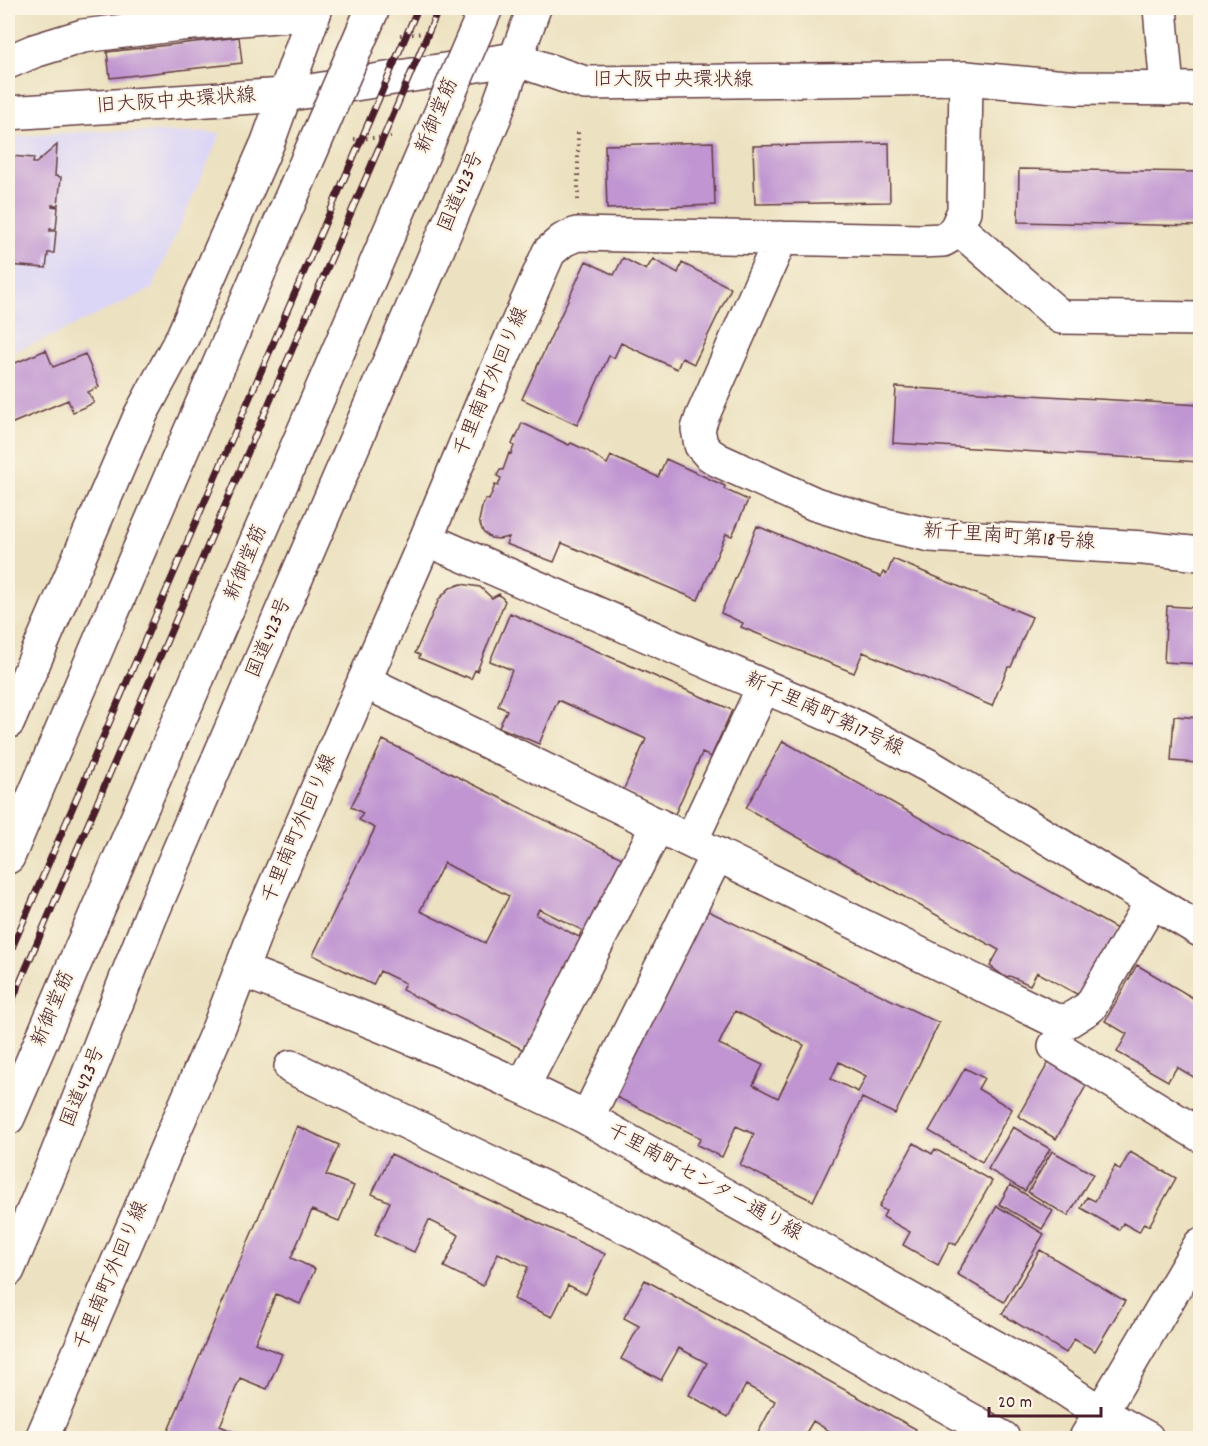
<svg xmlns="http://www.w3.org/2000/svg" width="1208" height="1446" font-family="Dekko,'Klee One',sans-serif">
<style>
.built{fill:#dcd6f6}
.building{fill:#c095d1;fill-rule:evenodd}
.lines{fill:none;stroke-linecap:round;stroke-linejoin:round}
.minor-casing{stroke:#623c41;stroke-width:36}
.major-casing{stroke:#623c41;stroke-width:36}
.highway-casing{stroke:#623c41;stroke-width:36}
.path{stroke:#623c41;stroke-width:4;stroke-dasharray:1.5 4.5;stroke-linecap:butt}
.minor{stroke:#fff;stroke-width:33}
.major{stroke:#fff;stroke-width:33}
.highway{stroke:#fff;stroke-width:33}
.rail-casing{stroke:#4a1f2b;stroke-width:7}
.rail{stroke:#fcf5e5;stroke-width:4.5;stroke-dasharray:14;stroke-linecap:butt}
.highway-bridge-casing{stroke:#623c41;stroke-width:36;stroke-linecap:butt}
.highway-bridge{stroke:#fff;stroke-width:33}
.labels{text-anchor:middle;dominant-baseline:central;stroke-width:4.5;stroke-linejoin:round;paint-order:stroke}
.street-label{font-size:20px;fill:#4a1f2b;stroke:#fcf5e5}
</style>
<rect width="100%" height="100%" fill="#fcf5e5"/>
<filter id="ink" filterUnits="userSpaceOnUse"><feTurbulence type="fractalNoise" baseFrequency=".0167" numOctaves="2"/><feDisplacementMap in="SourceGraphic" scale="12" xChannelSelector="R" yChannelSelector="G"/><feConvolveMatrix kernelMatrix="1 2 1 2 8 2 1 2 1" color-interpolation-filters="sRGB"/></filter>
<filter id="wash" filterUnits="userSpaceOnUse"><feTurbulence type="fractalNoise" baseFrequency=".008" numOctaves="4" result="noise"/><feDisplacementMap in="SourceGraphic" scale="24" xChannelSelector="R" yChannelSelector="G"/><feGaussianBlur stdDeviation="1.35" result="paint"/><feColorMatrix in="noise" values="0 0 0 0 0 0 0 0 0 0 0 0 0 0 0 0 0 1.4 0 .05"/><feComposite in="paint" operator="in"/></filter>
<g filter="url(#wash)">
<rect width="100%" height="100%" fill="#ece1c0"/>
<path class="built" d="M94 131 221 133 152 289 50 337 8 354V137Z"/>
<g id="blocks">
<path class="building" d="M239 37 242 63 110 78 107 52Z
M713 142 715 205 607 209 605 145Z
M889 143 890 202 755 204 753 146Z
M57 145 55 176 61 177 58 205H52V206L58 207 56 229H50V231H56L54 253H48L46 268 8 265V161H10L11 156 34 158 33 163H36Z
M1019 169 1200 172V226L1018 222Z
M623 258 646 270 653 259 678 273 682 263 731 288 694 364 682 358 677 369 621 343 614 358 609 356 577 425 522 399 586 261 614 275Z
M46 350 53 367 85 354 99 387 88 392 94 403 73 412 68 400 8 425V387L11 385 8 375V366Z
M896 387 1200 405V462L893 443Z
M522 423 569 445 571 443 586 450 607 464 611 456 658 477 666 459 725 486 724 489 748 500 732 536 726 534 698 600 562 543 554 562 506 544 509 537 499 539 491 538 483 532 479 521 482 507 486 499 489 500 495 485 498 486 501 478 497 476 500 470H503L509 453 511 454 514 446 512 444 515 437 516 438Z
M757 526 881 577 883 572 887 574 893 559 1032 617 1011 667H1008L992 706 863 652 854 673 741 627 743 623 721 613Z
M461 584 480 587 492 598 499 594 505 601 477 671 475 670 471 679 465 676 464 677 419 658 420 655 415 653 439 599 450 588Z
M1167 606 1200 608V664L1164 662Z
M510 613 732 710 711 757 702 753 675 814 623 791 646 739 558 700 539 744 499 727 507 710 498 706 512 670 490 661Z
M1174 716 1200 718 1198 763 1171 761Z
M383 740 628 861 593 934 585 931 526 1051 402 990 405 983 380 971 373 985 313 955 375 828 359 820 363 813 351 807ZM444 863 509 896 485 943 420 911ZM539 909 582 930 579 937 536 915Z
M783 741 1119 930 1082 997 1037 972 1030 985 1010 976 1005 977 990 966 999 950 746 808Z
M700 907 939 1023 895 1114 862 1098 813 1201 740 1165 754 1134 736 1126 722 1157 697 1145 701 1138 610 1094ZM735 1011 804 1045 778 1098 753 1085 763 1065 719 1044ZM839 1062 866 1076 858 1092 831 1079Z
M1137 965 1200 1002V1081L1177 1067 1168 1081 1117 1052 1127 1034 1105 1021Z
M1049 1062 1087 1084 1056 1139 1018 1116Z
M965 1068 984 1078 978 1089 1012 1109 982 1162 929 1131Z
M297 1126 339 1145 326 1175 354 1186 339 1221 312 1210 291 1258 315 1269 300 1304 276 1294 255 1343 282 1354 267 1389 240 1378 220 1426 248 1438H165Z
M1013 1127 1050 1149 1025 1191 988 1169Z
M914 1143 932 1154 935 1149 992 1181 956 1245 950 1242 938 1265 903 1245 910 1232 883 1217 886 1211 879 1207Z
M1052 1151 1093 1174 1068 1216 1028 1192Z
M1130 1152 1176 1178 1149 1226 1144 1223 1139 1232 1123 1223 1119 1230 1081 1208 1087 1197 1095 1201 1115 1166 1120 1170Z
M391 1154 605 1254 586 1294 568 1285 552 1317 514 1299 528 1267 498 1253 483 1286 444 1267 459 1235 429 1220 414 1252 375 1234 390 1202 372 1194Z
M1010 1185 1053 1211 1042 1229 999 1204Z
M997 1206 1044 1234 1004 1302 957 1274Z
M1040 1250 1125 1301 1095 1351 1074 1339 1066 1353 1002 1314Z
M645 1280 916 1429 911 1438H841L813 1421 803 1438H769L758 1433 775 1401 746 1385 728 1417 689 1395 707 1363 679 1348 661 1380 621 1359 639 1326 624 1318Z"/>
</g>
</g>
<g filter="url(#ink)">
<use href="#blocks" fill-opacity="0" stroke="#623c41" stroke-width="1.5"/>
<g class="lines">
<defs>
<path id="minor" d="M1160 8 1167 89
M8 62 34 51 83 36 181 24 314 13
M957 227 1061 317 1200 319
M781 238 702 417 698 429 701 445 709 454 718 460 815 504 877 523 930 535 1144 548 1200 554
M426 539 848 723 929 766 1200 930
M364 681 1054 1020 1068 1021 1090 1007 1152 901
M691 841 764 686
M241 970C358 1015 475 1062 587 1118L1036 1370 1101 1413 1147 1438
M1055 1046 1200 1135
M291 1067 636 1232 1003 1438
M523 1086 658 825
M587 1118 717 854
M42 1438 219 1027 259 923 426 539 483 402 549 252 563 240 577 234 920 241 943 240 950 236 957 227 964 211 966 78
M1086 1438 1200 1245"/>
<path id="major" d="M8 113 284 95 515 59 585 83 966 78 1077 88 1200 89"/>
<path id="highway" d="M8 722 141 414 183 336 268 142 316 8
M8 857 105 629
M8 1118 198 677
M8 1270 56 1157 150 918 495 116 534 8"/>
</defs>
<use href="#minor" class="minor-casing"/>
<use href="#major" class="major-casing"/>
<use href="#highway" class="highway-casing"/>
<path class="path" d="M400 35 428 33
M354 139 391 137
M578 200V131"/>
<use href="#minor" class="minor"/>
<use href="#major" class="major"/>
<use href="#highway" class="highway"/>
<defs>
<path id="rail" d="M8 957 418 8
M8 1010 439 8"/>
</defs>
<use href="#rail" class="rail-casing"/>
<use href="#rail" class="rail"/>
<defs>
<path id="highway-bridge" d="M105 629 373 8
M198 677 486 8"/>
</defs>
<use href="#highway-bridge" class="highway-bridge-casing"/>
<use href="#highway-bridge" class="highway-bridge"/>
</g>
</g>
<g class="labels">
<g class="street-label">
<text x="673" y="81">旧大阪中央環状線</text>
<text transform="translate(176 102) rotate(-4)">旧大阪中央環状線</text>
<text transform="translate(438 116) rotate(-67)">新御堂筋</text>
<text transform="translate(462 192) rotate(-67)">国道423号</text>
<text transform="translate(492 382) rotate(-67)">千里南町外回り線</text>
<text transform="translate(1009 538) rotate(4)">新千里南町第18号線</text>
<text transform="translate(247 563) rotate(-67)">新御堂筋</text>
<text transform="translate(270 638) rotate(-67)">国道423号</text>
<text transform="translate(824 715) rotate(25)">新千里南町第17号線</text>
<text transform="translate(300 829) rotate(-67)">千里南町外回り線</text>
<text transform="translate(54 1009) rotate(-67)">新御堂筋</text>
<text transform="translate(84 1087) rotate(-68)">国道423号</text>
<text transform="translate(704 1183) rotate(29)">千里南町センター通り線</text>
<text transform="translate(112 1276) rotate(-67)">千里南町外回り線</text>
</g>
</g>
<rect width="1208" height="1446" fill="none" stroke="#fcf5e5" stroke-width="30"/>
<path d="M989 1407v9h112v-9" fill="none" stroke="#4a1f2b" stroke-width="3"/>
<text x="998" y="1407" font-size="18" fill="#4a1f2b" stroke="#fcf5e5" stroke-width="4.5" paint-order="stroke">20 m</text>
</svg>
